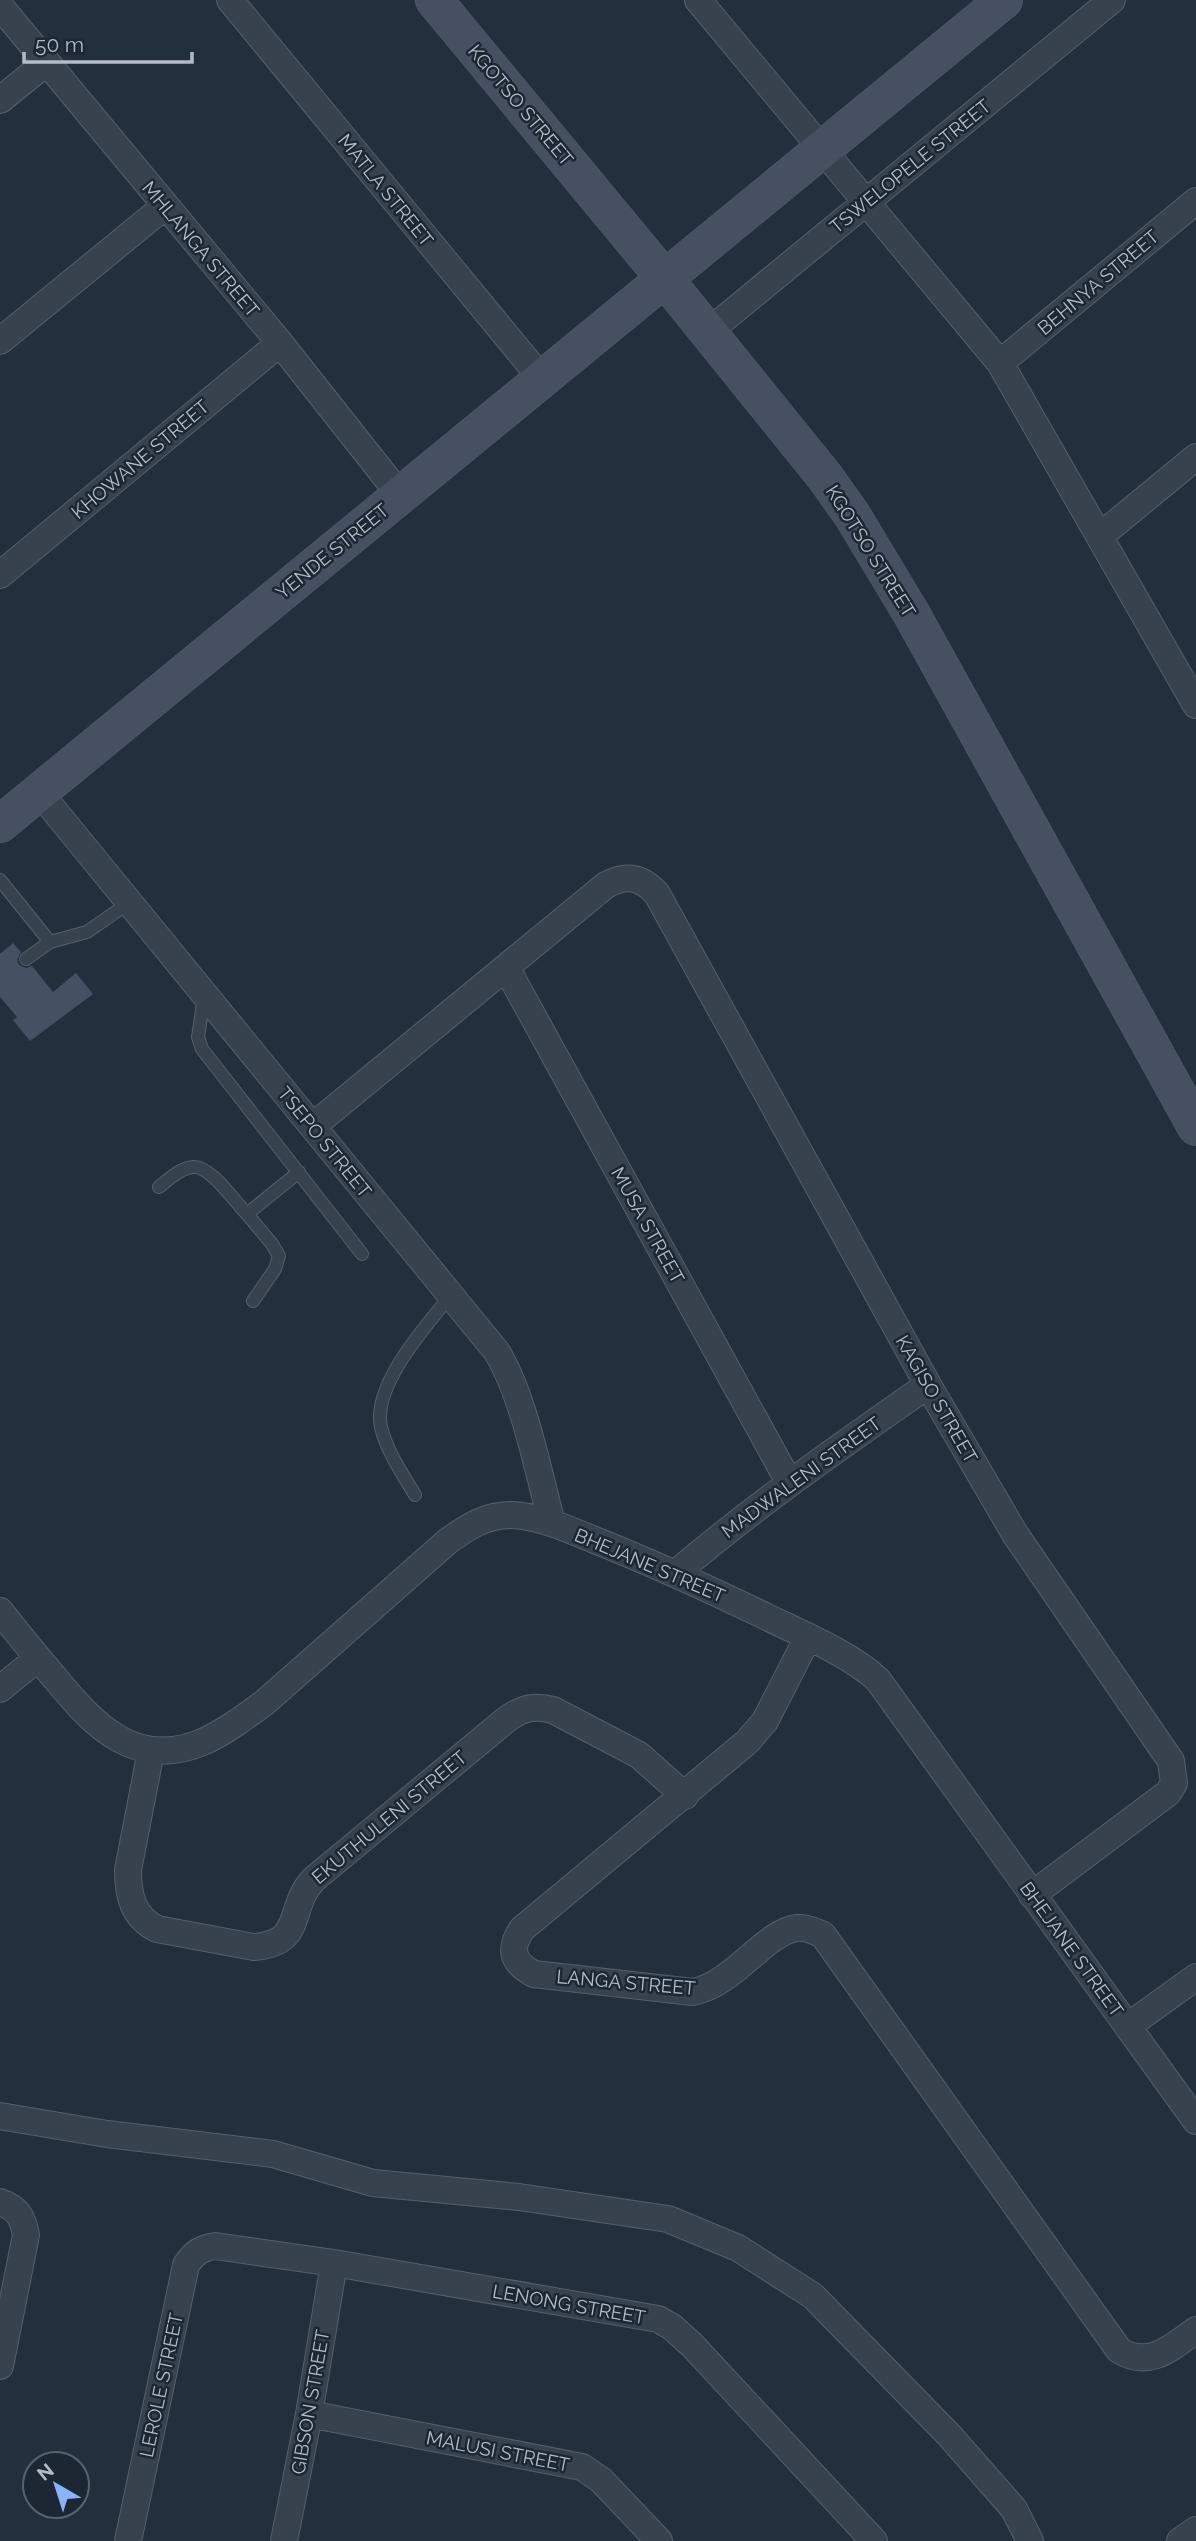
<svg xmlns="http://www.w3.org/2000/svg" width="1196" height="2541" font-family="Raleway,sans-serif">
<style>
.building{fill:#455162}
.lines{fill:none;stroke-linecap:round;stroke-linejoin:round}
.lane-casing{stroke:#565f6c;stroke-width:14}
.street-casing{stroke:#565f6c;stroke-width:28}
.secondary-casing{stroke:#565f6c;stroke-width:38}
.lane{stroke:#38414e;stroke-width:12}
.street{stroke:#38414e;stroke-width:26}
.secondary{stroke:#465061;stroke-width:37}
.labels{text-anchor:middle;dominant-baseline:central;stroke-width:5;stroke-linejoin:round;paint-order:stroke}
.street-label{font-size:19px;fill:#b4bcc9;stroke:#1d2633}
</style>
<rect width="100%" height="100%" fill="#242f3e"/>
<path class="building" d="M13 943 21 952 17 959 19 965 26 968 32 966 53 992 76 973 93 994 30 1041 13 1020 17 1017 0 997V954Z"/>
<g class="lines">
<defs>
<path id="lane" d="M0 880 50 942
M26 959 50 942 87 932 130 902
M204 997 198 1037 202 1049 362 1254
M159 1187C168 1180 180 1168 193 1167 210 1165 235 1202 247 1214L299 1172
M247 1214 272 1244 279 1256 275 1269 253 1301
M415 1495C402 1473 387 1452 381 1427 372 1385 426 1326 451 1295"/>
<path id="street" d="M230 0 542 379
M698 0 1000 363 1196 705
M0 6 280 343 400 495
M0 100 47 62
M708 332 1112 0
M0 341 165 206
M1000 363 1196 201
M1100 536 1196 457
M0 575 280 343
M39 792 497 1352C524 1397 538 1471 552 1523
M507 969 789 1482
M313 1126 606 885C626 874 641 876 657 894L928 1385 1015 1534 1171 1761 1174 1783 1168 1793 1032 1895
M676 1573C756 1505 842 1445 928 1385
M0 1611C18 1634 36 1656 55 1678 95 1727 137 1771 205 1741 226 1731 245 1717 264 1703L448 1541C468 1527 485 1515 511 1515 540 1516 570 1530 597 1541 655 1564 711 1590 767 1617 800 1633 852 1655 878 1680L1196 2121
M808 1637 765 1721 747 1742 522 1929C508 1950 513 1963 534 1974L693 1992C734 1984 765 1932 797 1928 806 1927 815 1931 823 1935L1119 2350C1149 2369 1171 2348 1196 2330
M0 1689 38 1658
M151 1751 128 1870C128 1896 133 1917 157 1929L254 1947C306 1943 286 1908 314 1879L507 1719C522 1708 535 1705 553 1710L639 1755 685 1796
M1128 2026 1196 1977
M0 2116 107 2134 273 2154 373 2183 519 2197 668 2219 738 2248 813 2296 949 2435 1014 2509 1030 2541
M0 2202C18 2208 23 2218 26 2235L0 2366
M309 2414 582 2467 601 2480 659 2541
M128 2541 186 2265C194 2253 201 2248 215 2246L334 2263 658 2319 672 2327 692 2345 874 2541
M284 2541 309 2414 334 2263
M1180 2541 1196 2530"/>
<path id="secondary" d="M434 0 665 279 825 477 852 515 911 613 1196 1127
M0 824 1004 0"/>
</defs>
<use href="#lane" class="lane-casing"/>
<use href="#street" class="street-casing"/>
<use href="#secondary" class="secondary-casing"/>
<use href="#lane" class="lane"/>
<use href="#street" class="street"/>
<use href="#secondary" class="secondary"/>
</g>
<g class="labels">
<g class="street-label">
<text transform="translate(521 105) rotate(50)">KGOTSO STREET</text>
<text transform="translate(910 166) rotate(-39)">TSWELOPELE STREET</text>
<text transform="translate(386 190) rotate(51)">MATLA STREET</text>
<text transform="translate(201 249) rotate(50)">MHLANGA STREET</text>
<text transform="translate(1098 282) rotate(-40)">BEHNYA STREET</text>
<text transform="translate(140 459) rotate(-40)">KHOWANE STREET</text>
<text transform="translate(332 551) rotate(-39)">YENDE STREET</text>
<text transform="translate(871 551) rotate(58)">KGOTSO STREET</text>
<text transform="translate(325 1142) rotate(51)">TSEPO STREET</text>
<text transform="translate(648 1225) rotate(61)">MUSA STREET</text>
<text transform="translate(937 1399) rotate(60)">KAGISO STREET</text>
<text transform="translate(801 1477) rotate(-36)">MADWALENI STREET</text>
<text transform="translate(650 1565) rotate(23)">BHEJANE STREET</text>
<text transform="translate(389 1817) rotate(-40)">EKUTHULENI STREET</text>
<text transform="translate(1072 1949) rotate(54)">BHEJANE STREET</text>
<text transform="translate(626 1982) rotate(5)">LANGA STREET</text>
<text transform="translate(569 2304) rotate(10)">LENONG STREET</text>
<text transform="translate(161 2385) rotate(-78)">LEROLE STREET</text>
<text transform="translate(310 2402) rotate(-80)">GIBSON STREET</text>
<text transform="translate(498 2451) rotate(11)">MALUSI STREET</text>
</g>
</g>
<g transform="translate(56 2485) rotate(321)"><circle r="33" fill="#1d2633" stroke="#59626f" stroke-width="2"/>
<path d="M0-5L12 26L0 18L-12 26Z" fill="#8ab4f8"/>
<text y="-10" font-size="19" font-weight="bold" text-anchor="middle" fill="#b4bcc9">N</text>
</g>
<path d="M24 52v10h168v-10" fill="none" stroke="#b4bcc9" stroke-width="3.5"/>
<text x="35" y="52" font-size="21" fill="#b4bcc9" stroke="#1d2633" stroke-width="5" paint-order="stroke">50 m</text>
</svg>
